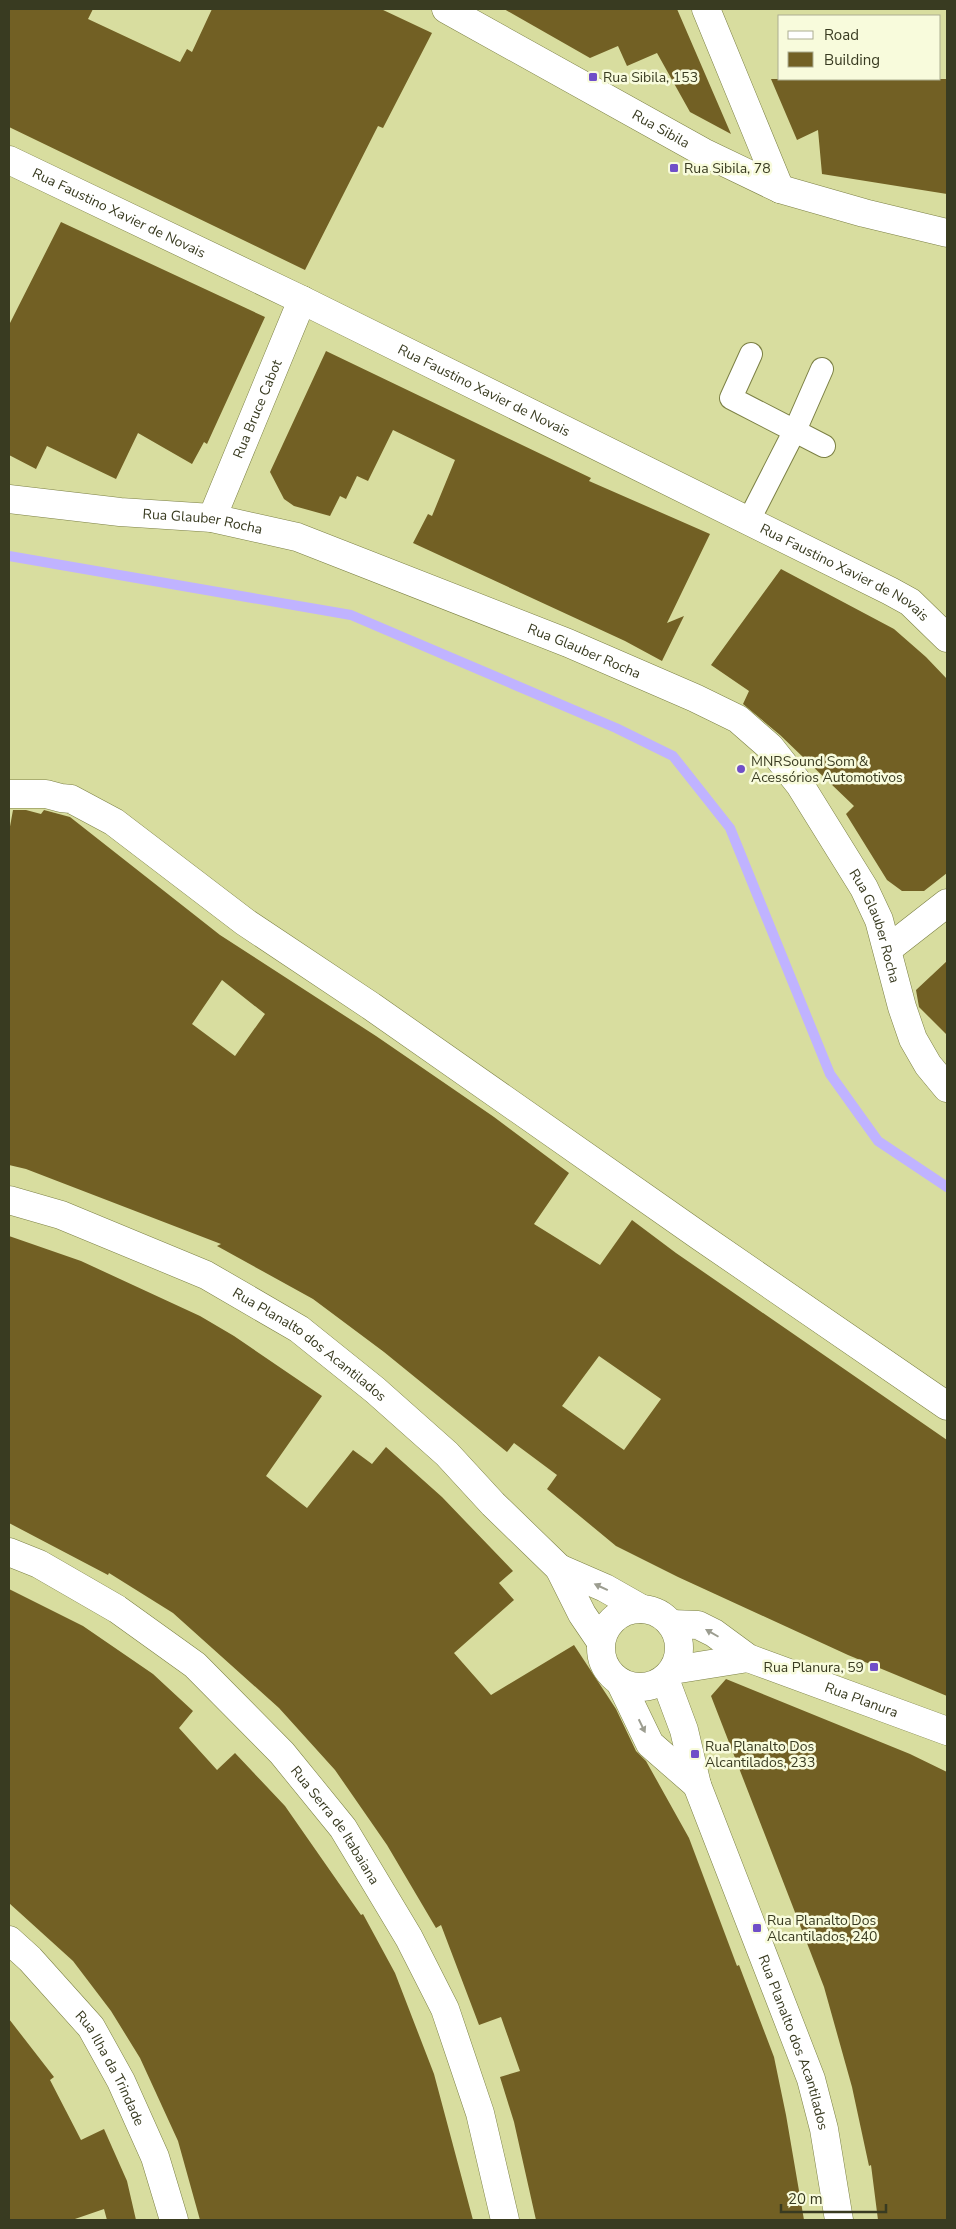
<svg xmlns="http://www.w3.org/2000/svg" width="956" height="2229" font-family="'Nunito Sans',sans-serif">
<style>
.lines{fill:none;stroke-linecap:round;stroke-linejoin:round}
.stream{stroke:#c0b3ff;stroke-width:10}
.building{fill:#726024;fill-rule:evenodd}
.pedestrian-casing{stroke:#7c8045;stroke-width:24}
.minor-casing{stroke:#7c8045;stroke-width:29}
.tertiary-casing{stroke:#7c8045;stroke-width:29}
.pedestrian{stroke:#fff;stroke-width:22}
.minor{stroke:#fff;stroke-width:28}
.tertiary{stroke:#fff;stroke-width:28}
.oneway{fill:#9c9d90}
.poi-dot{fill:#704fc8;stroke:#f8fbdc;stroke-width:2}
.labels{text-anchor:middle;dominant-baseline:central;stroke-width:5;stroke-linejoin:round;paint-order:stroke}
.poi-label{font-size:14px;fill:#393b21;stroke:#f8fbdc;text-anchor:start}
.street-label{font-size:14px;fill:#393b21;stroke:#f8fbdc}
</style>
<rect width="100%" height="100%" fill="#d8dd9f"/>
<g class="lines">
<path class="stream" d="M9 556 351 615 616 728 673 756 730 828 830 1074 878 1141 947 1187"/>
</g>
<path class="building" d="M9 9H93L88 19 180 62 187 49 192 52 212 9H381L432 33 383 128 378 126 305 270 9 127Z
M504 9H677L731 134 690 112 657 53 627 66 618 46 590 58Z
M771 79H947V194L822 174 818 130 797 140Z
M61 222 265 317 207 444 204 442 192 464 138 433 116 479 47 446 36 469 9 455V325Z
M326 351 591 478 589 481 710 534 667 623 684 616 662 661 625 641 413 543 428 514 432 516 455 460 393 430 368 481 357 476 346 499 340 496 330 516 294 506 284 499 270 472Z
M781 569 894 629 926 657 947 679V873L924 891H902L887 880 846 814 854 806 780 735 743 704 749 691 711 665Z
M13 810H26L41 814 44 810 70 817 220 935 376 1036 494 1117 569 1173 534 1224 600 1265 632 1220 676 1253 947 1440V1696L848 1655 678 1577 616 1546 547 1489 557 1475 514 1443 507 1452 384 1352 313 1299 217 1246 221 1244 26 1169 9 1165V832ZM222 980 265 1014 235 1056 192 1024ZM599 1356 661 1399 624 1450 562 1406Z
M947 961V1035L919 1007 916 990Z
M9 1236 81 1261 200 1316 234 1336 322 1396 266 1476 307 1508 353 1450 372 1464 386 1447 442 1497 513 1571 499 1583 514 1600 454 1653 491 1695 574 1645 616 1709 636 1751 646 1761 689 1838 737 1966 739 1965 774 2057 786 2115 804 2220H536L514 2122 500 2077 520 2071 501 2017 479 2025 441 1925 436 1928 387 1845 335 1770 279 1708 173 1613 109 1573 108 1575 9 1523Z
M9 1589 83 1626 153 1674 193 1711 179 1728 217 1770 235 1753 285 1806 361 1915 363 1914 395 1973 434 2074 473 2220H200L178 2141 140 2058 111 2011 73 1961 9 1903Z
M726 1679 910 1754 947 1772V2220H878L871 2165 869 2166 852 2087 824 1987 711 1696Z
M9 2019 54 2077 50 2080 81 2140 104 2129 127 2181 136 2220H107L104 2209 72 2220H9Z"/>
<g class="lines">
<defs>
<path id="pedestrian" d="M751 354 731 398 824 446
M749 520 797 426 822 369"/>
<g id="minor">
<path d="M706 9 780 189"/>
<path id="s1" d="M9 160 302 300 890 591 910 602 947 638"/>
<path id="s2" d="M9 499 120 512 212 518 297 537 568 643 695 698 738 719 770 747 800 785 864 888 879 920 902 1007 913 1039 928 1065 947 1088"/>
<path id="s3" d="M212 518 302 300"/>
<path d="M888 949 947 903"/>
<path id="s4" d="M9 1200 61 1215 206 1275 299 1329 375 1390 447 1454 493 1504 559 1568 582 1614 601 1642"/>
<path id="s5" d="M9 1552 39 1564 117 1609 195 1665 282 1753 343 1828 409 1938 445 2009 480 2113 505 2220"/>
<path d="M559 1568 605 1588 642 1609"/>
<circle cx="640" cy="1648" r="39"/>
<path id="s6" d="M671 1624 698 1625 714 1633 748 1658 947 1731"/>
<path d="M673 1670 748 1658"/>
<path id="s7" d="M665 1679 684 1730 697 1785 811 2079 824 2129 839 2220"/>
<path d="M620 1682 650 1744 697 1785"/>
<path id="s8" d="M9 1940 30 1959 91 2027 121 2081 155 2157 174 2220"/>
</g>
<g id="tertiary">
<path id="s9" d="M446 9 703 152 780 189 864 213 947 233"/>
<path d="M9 794H46L61 798 71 799 114 822 245 922 371 1006 701 1237 947 1406"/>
</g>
</defs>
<use href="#pedestrian" class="pedestrian-casing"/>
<use href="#minor" class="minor-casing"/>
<use href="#tertiary" class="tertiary-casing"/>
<use href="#pedestrian" class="pedestrian"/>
<use href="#minor" class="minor"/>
<use href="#tertiary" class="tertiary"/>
</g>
<defs><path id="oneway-solid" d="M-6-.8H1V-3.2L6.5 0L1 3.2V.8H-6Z" transform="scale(1.25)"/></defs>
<g class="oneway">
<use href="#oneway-solid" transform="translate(601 1587) rotate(-155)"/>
<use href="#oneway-solid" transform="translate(712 1633) rotate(-150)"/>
<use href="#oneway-solid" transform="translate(642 1726) rotate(64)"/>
</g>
<g class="poi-dot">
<rect x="588" y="72" width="10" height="10" rx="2.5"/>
<rect x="669" y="163" width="10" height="10" rx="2.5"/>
<circle cx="741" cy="769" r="5"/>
<rect x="869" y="1662" width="10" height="10" rx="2.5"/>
<rect x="690" y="1749" width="10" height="10" rx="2.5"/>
<rect x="752" y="1923" width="10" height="10" rx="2.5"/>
</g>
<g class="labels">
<g class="poi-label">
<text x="603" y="77">Rua Sibila, 153</text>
<text x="684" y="168">Rua Sibila, 78</text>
<text x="751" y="761">MNRSound Som &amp;<tspan x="751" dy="16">Acessórios Automotivos</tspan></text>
<text x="864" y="1667" text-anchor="end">Rua Planura, 59</text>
<text x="705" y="1746">Rua Planalto Dos<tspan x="705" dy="16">Alcantilados, 233</tspan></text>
<text x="767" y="1920">Rua Planalto Dos<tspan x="767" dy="16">Alcantilados, 240</tspan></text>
</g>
<g class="street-label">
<text stroke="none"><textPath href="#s9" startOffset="246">Rua Sibila</textPath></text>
<text stroke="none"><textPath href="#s1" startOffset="122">Rua Faustino Xavier de Novais</textPath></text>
<text stroke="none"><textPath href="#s1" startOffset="528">Rua Faustino Xavier de Novais</textPath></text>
<text stroke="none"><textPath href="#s3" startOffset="118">Rua Bruce Cabot</textPath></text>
<text stroke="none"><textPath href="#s2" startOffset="195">Rua Glauber Rocha</textPath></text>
<text stroke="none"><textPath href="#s1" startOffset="932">Rua Faustino Xavier de Novais</textPath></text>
<text stroke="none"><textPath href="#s2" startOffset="600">Rua Glauber Rocha</textPath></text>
<text stroke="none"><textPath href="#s2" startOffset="1020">Rua Glauber Rocha</textPath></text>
<text stroke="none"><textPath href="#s4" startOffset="336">Rua Planalto dos Acantilados</textPath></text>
<text stroke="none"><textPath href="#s6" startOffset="208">Rua Planura</textPath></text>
<text stroke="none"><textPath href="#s5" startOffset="432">Rua Serra de Itabaiana</textPath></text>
<text stroke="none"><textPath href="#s7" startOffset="386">Rua Planalto dos Acantilados</textPath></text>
<text stroke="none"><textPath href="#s8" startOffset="165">Rua Ilha da Trindade</textPath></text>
</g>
</g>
<rect width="956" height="2229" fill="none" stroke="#393b21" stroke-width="20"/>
<rect x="778" y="15" width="162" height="65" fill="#f8fbdc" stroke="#acae91"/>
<rect x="788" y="31" width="25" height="8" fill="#ffffff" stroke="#acae91"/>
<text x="824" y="40" font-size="15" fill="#393b21">Road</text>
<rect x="788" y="52" width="25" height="15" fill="#726024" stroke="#acae91"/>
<text x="824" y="65" font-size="15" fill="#393b21">Building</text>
<path d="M781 2204v8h105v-8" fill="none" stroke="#393b21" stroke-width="2.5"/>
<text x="788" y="2204" font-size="15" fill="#393b21" stroke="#f8fbdc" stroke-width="4" paint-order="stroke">20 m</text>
</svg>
